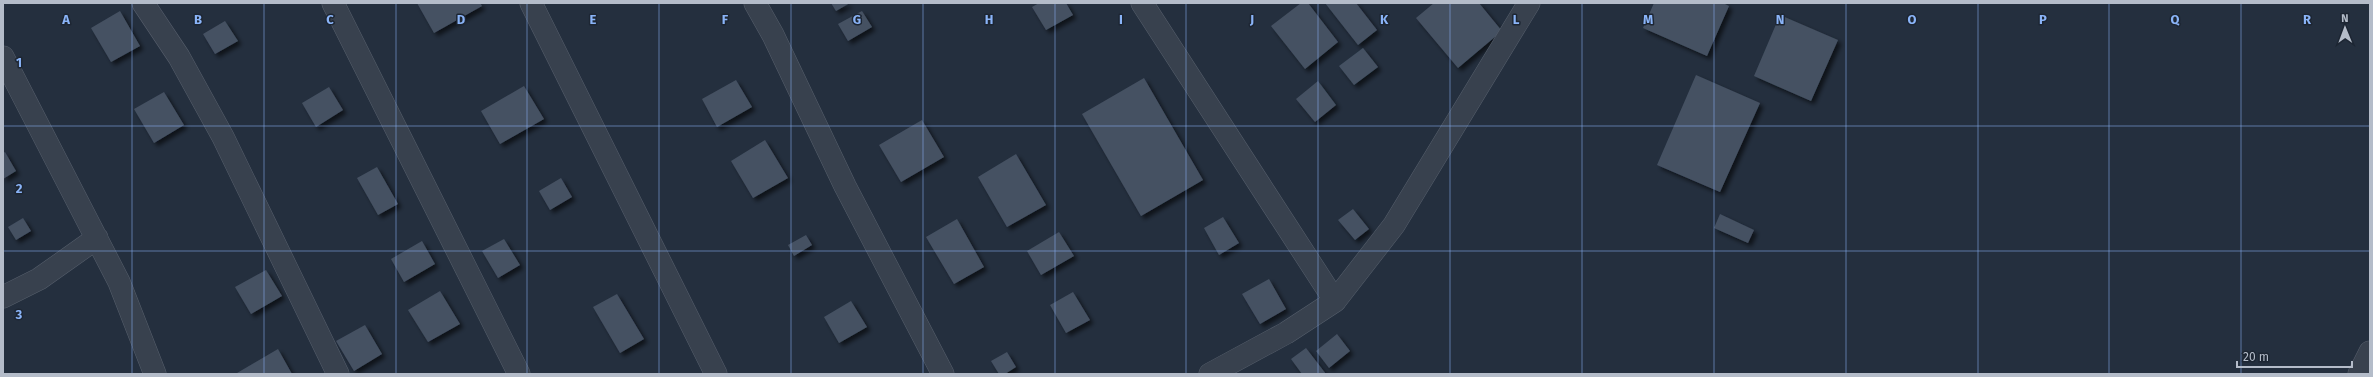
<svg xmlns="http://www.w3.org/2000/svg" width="2373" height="377" font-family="'Fira Sans',sans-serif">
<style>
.building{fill:#455162;filter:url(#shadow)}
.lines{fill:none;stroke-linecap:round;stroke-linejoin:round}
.minor-casing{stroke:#565f6c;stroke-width:23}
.minor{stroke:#38414e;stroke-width:22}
.grid{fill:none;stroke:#8ab4f8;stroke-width:1;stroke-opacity:0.55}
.grid-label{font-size:13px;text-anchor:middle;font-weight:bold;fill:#8ab4f8;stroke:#1d2633;stroke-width:3;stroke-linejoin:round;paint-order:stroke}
</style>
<defs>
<filter id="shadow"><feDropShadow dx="3.5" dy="3.5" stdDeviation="2" flood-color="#0009"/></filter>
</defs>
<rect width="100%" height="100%" fill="#242f3e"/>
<path class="building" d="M417 3H480L482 6 434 33Z
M831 3H850L836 11Z
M1039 3H1066L1073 15 1046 30 1032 7Z
M1301 3H1308L1338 42 1305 69 1271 26Z
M1325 3H1356L1377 30 1358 45Z
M1434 3H1479L1502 31 1458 68 1416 18Z
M1654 3H1723L1729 6 1707 56 1643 28Z
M120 11 140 46 111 62 91 28Z
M862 11 872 27 848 41 838 24Z
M1780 15 1838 40 1811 101 1754 76Z
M225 21 238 41 215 54 203 34Z
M1363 48 1378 67 1354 85 1339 66Z
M1696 75 1760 103 1720 192 1657 165Z
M1144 78 1203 180 1141 216 1082 114Z
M736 80 752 107 717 127 702 99Z
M1318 81 1336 105 1315 122 1296 99Z
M524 86 544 119 500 144 481 111Z
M329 87 343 110 316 127 302 103Z
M164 92 184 125 154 143 134 109Z
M922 120 944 157 901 182 879 145Z
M765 140 788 178 753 198 731 161Z
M5 152 16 171 3 179V153Z
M1016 154 1046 205 1007 227 978 177Z
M377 167 398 204 378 215 357 178Z
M561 178 572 197 550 210 539 191Z
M1353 209 1369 229 1355 240 1338 220Z
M1720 214 1754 230 1748 243 1714 228Z
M1223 217 1239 243 1219 255 1204 228Z
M23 218 31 231 16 240 8 227Z
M957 219 984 267 954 284 926 237Z
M1059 232 1074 256 1041 275 1027 251Z
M806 235 812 245 794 256 788 245Z
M504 239 520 265 498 278 482 251Z
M422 241 435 264 404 282 391 259Z
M266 270 282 296 251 314 235 287Z
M1269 279 1286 309 1260 324 1242 294Z
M440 291 460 324 428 342 408 310Z
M1073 292 1090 320 1066 333 1050 305Z
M617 294 644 339 620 353 593 307Z
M851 301 867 327 839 343 824 317Z
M365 325 382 354 354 371 336 341Z
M1337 334 1350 351 1329 368 1316 351Z
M1306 348 1326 374H1302L1291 359Z
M278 349 292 374 237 373Z
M1007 352 1016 367 1005 374H999L991 361Z"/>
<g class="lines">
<defs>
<path id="minor" d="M143 3 179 57 223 137 338 374
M333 3 519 374
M531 3 716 374
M755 3 773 35 845 186 943 374
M1142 3 1335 301
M3 57 119 282 155 374
M3 297 39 279 97 238
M1210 374 1286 333 1335 301 1394 225 1529 3
M2359 374 2370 352"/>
</defs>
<use href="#minor" class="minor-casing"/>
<use href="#minor" class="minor"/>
</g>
<path class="grid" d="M132 3V374M264 3V374M396 3V374M527 3V374M659 3V374M791 3V374M923 3V374M1055 3V374M1186 3V374M1318 3V374M1450 3V374M1582 3V374M1714 3V374M1846 3V374M1978 3V374M2109 3V374M2241 3V374M3 126H2370M3 251H2370"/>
<g class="grid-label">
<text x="66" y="24">A</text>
<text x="198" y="24">B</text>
<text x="330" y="24">C</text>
<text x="461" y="24">D</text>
<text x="593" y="24">E</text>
<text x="725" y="24">F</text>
<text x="857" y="24">G</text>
<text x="989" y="24">H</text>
<text x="1121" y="24">I</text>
<text x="1252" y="24">J</text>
<text x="1384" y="24">K</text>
<text x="1516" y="24">L</text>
<text x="1648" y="24">M</text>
<text x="1780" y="24">N</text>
<text x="1912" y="24">O</text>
<text x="2043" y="24">P</text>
<text x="2175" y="24">Q</text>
<text x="2307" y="24">R</text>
<text x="19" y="67">1</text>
<text x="19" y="193">2</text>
<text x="19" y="319">3</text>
</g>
<rect width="2373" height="377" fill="none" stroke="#b4bcc9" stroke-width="8"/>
<g transform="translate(2345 28) rotate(359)" stroke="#1d2633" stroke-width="3" paint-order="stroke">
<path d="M0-3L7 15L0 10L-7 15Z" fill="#b4bcc9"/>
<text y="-6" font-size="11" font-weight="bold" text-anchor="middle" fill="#b4bcc9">N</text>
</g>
<path d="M2237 361v6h115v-6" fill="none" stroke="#b4bcc9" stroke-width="2"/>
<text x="2243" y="361" font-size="12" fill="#b4bcc9" stroke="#1d2633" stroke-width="3" paint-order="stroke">20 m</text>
</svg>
